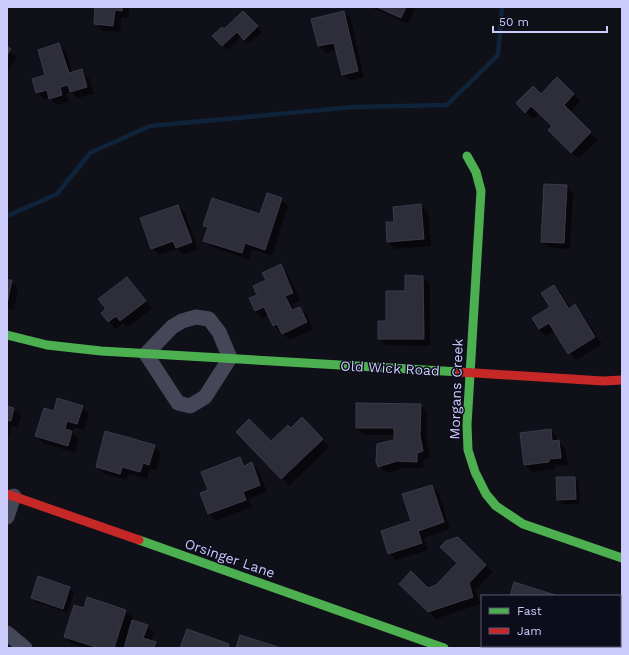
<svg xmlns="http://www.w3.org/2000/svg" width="629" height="655" font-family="'Work Sans',sans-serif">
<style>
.shadow{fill:#0007}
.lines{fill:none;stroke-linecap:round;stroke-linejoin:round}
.stream{stroke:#0f243a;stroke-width:4.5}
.building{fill:#2e2e3a;stroke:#3b3a4c}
.street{stroke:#454658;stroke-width:15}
.fast{stroke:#4caf50;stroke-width:9}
.jam{stroke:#c62828;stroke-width:9}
.labels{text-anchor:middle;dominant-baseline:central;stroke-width:3;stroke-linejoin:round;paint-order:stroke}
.street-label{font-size:14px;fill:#cbcbfb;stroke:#0d0c1b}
</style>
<rect width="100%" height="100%" fill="#101018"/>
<path class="shadow" d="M96 7H130L128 18 122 17 120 32 102 31 95 23Z
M370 7H416L408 24Z
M243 12 262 32 249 44 242 36 227 50 214 36 224 31Z
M344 12 351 19 364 78 350 81 342 74 337 50 326 53 319 46 313 19Z
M59 45 66 52 73 73 82 71 89 78 94 94 78 98 71 92 66 94 69 102 57 105 49 98 44 99 37 92Z
M7 48 17 57 7 73Z
M558 78 581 101 570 112 598 140 578 159 549 130 553 127 539 113 533 119 517 103 541 95Z
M566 186 573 193 570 249 549 248 542 241Z
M281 199 288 206 272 256 252 249 249 260 212 247 205 240 208 230 204 226 260 215Z
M421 205 428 212 431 246 395 249 388 242 395 222Z
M178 206 185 213 198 249 183 255 178 249 159 255 152 248Z
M280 266 287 273 300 300 292 304 295 310 300 308 307 315 313 329 290 340 274 326 269 315 262 318 255 311 258 295 267 280Z
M406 276 423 277 430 284V346L386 345 379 338 387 322 406 292Z
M127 278 152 309 128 327 123 323 116 329 102 313 107 309Z
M7 281H11L18 288 14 310 7 309Z
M554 286 561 293 571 309 575 306 582 313 602 344 576 360 569 353 555 331 546 336 539 329 552 307Z
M420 405 427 412V443L430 458 424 460 423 468H405L386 473 379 466 395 441V435H364L357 428Z
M7 407 14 409 21 416 18 427 12 426 7 442Z
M82 407 89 414 84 430 74 427 72 433 79 439 75 453 43 443 36 436 55 412Z
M309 425 329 447 289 486 238 432 271 443 291 429Z
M550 430 557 437 558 441 565 448 568 465 555 466V469L532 472 525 465Z
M154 446 161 453 156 471 150 469 147 479 129 474 127 480 104 474 97 467Z
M240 458 247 465 252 464 259 471 267 492 249 499 252 507 216 521 209 514 201 494 210 491Z
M574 478 579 482 580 504H562L558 500Z
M432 486 439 493 450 529 424 538 428 550 396 560 389 553 412 522Z
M458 538 493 572 475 590 480 604 436 619 400 584 428 589 436 586 458 563Z
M38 578 70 588 74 593 68 613 36 602 32 597Z
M84 609 126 611 133 618 132 621 147 626 154 633 151 642 155 643 160 648H86L72 644 65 637Z
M620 610 622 611V648H581L579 646H620Z"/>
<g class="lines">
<path class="stream" d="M7 216 57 194 90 153 150 126 354 107 447 105 498 55 502 7"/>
</g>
<path class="building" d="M95 7H122V11L115 10 113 26 94 24Z
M377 7H406L401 18Z
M243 11 258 26 244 40 237 32 222 46 212 36 222 27 224 29Z
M344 11 358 71 342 75 334 43 318 46 311 19Z
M59 43 69 73 82 69 87 87 70 92 68 85 60 87 62 95 49 99 47 90 36 93 32 79 45 75 38 50Z
M7 46 11 49 7 55Z
M557 77 574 94 564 105 591 132 571 153 548 130 552 126 531 106 525 113 516 103 533 86 541 94Z
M544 184 567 185 564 243 541 242Z
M267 193 282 198 265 250 245 243 242 253 203 241 208 227 203 226 212 198 260 214Z
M421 204 424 239 387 242 386 222H394L393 207Z
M178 205 192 242 176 248 173 241 151 249 140 218Z
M281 264 293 293 285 296 292 310 300 307 307 322 282 334 277 324 273 326 264 307 255 311 249 298 257 295 253 286 266 280 262 273Z
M405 275 423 276 424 339H378V321H386V291H405Z
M127 277 146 301 120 321 116 316 108 322 101 313 106 309 98 299Z
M7 280H12L7 304Z
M554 285 569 309 575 304 595 337 568 354 549 323 539 329 532 318 550 307 541 293Z
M57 398 83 406 77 424 67 421 65 429 72 431 68 446 35 436 44 408 54 411Z
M356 403 421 404 420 436 423 451 417 453V462L397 461 378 467 376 461 377 444 394 440V428H356Z
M7 406 14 408 11 421 7 420Z
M302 417 323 439 281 479 236 432 249 419 271 441 288 425 291 428Z
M551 429 552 441 559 440 561 458 549 459V462L524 465 520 433Z
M105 431 155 445 149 465 143 463 140 472 122 467 120 474 96 467Z
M240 457 244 466 252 462 260 485 243 492 246 500 208 514 200 493 208 490 201 472Z
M556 477H575L576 499 557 500Z
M432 485 444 522 418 531 422 543 388 554 381 531 411 521 402 494Z
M458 537 486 565 469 583 473 597 428 612 399 584 411 571 428 588 436 585 457 563 440 547 446 541Z
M38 576 70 587 63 609 31 598Z
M514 582 555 595V596H510Z
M87 597 126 610 114 648H99L64 637 74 605 84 608Z
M620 609 622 610V648H612L607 646H620Z
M132 620 148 625 143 638 156 642 154 648H124Z
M187 629 229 644 228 648H180Z
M240 635 281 648H236Z
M581 646H595L594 648H586Z"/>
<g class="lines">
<path class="street" d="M196 317 209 319 219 332 230 358 205 397 190 406 178 403 146 354 172 327 182 321Z
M7 517 14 496
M7 633 25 648"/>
<path class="fast" d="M467 156 476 172 481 191 467 425 468 450 475 472 486 494 496 506 523 524 622 558
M7 335 47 345 101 351 460 372
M139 540 444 648"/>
<path class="jam" d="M460 372 603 381 622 380
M7 494 139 540"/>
</g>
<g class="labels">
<g class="street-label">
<text transform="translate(390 368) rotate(3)">Old Wick Road</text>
<text transform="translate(456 389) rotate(-88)">Morgans Creek</text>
<text transform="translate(230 558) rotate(19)">Orsinger Lane</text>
</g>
</g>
<rect width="629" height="655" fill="none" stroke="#cbcbfb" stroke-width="16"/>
<rect x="481" y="595" width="140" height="52" fill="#0d0c1b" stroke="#595875"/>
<rect x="489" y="608" width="20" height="6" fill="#4caf50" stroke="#595875"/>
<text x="517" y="615" font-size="12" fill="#cbcbfb">Fast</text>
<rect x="489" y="628" width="20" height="6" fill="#c62828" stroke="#595875"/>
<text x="517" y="635" font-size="12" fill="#cbcbfb">Jam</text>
<path d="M493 26v6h114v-6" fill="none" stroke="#cbcbfb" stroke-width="2"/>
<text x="499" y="26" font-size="12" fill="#cbcbfb" stroke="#0d0c1b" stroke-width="3" paint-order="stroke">50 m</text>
</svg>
